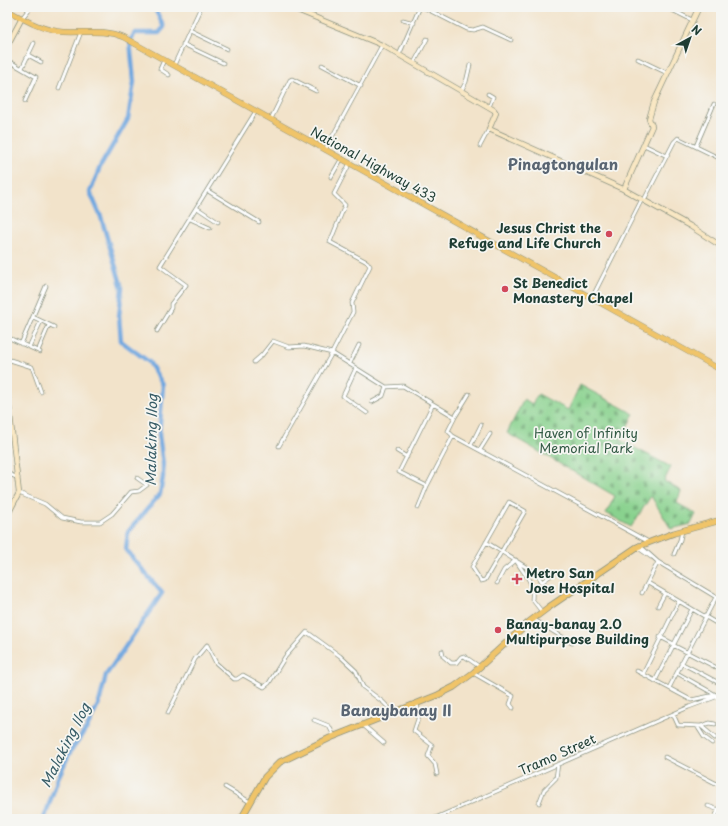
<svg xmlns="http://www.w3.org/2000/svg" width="728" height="826" font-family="'Playpen Sans',sans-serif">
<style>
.cemetery{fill:url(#cemetery-stones);stroke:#548861}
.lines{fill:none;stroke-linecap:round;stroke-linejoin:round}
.river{stroke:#71a7df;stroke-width:4.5}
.street-casing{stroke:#88907f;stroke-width:4.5}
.secondary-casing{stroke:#88907f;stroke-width:6}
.primary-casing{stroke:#88907f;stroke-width:6}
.highway-casing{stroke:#88907f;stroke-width:7}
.street{stroke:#fff;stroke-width:3}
.secondary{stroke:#f9e7c3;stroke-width:4.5}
.primary{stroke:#f0c469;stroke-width:5}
.highway{stroke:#f0c469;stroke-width:5.5}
.poi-dot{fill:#d1495b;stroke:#f6f6f2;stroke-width:1.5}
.labels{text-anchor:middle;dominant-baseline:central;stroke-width:3.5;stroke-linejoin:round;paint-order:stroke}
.street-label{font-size:13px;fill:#1f3d34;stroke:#f6f6f2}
.poi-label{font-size:13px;font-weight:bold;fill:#1f3d34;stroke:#f6f6f2;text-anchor:start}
.park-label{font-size:13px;fill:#345b46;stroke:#f6f6f2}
.water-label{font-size:14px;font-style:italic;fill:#385d67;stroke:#f6f6f2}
.quarter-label{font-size:15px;font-weight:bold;fill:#596572;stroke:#f6f6f2}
</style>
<defs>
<pattern id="cemetery-stones" width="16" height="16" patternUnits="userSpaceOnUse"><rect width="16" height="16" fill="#89d28e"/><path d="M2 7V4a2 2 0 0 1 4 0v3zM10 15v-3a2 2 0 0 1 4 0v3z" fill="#6fac75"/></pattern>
</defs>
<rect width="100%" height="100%" fill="#f6f6f2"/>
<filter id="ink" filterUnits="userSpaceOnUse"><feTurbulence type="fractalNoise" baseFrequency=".025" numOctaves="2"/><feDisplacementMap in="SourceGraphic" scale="8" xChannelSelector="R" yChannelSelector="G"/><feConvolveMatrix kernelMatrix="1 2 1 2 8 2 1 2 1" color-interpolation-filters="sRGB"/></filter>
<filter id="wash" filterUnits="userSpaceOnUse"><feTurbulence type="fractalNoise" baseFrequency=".012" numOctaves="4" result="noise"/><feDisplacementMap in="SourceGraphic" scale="16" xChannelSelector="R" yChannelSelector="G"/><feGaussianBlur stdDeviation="0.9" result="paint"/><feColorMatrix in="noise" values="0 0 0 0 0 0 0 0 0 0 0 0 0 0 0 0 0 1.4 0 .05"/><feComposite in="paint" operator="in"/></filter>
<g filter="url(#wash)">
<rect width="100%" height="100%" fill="#f2e3ca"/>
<path class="cemetery" d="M580 385 634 414 620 440 671 467 664 481 681 491 677 503 696 514 691 524 671 529 651 496 631 527 606 513 615 496 507 433 524 399 532 404 538 394 568 410Z"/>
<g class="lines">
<path class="river" d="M44 819 58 778 71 750 87 728 99 703 106 675 162 593 126 550 128 532 160 494 163 477V464L159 435 163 385 149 362 121 341 119 316 122 288 101 217 90 192 100 167 128 119 134 82 130 41 135 33H159L164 27 154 7"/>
</g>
</g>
<g filter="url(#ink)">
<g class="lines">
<defs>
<path id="street" d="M51 7 53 8
M423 7 466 29 473 30 483 27 511 40
M666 7 692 20
M22 18 31 7
M403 20 414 23
M190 31 227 49
M183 44 223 63
M28 55 41 62
M399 55 420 7
M638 59 667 73
M7 60 36 77 25 101
M164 60 160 69 169 75
M414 63 427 39
M174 65 201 7
M322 65 361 86
M22 68 34 43
M59 88 81 32
M461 91 466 82 470 65
M488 94 493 97 489 107
M271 119 290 80 292 79 316 91
M644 145 667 156
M480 146 489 129
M696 146 714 104
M325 150 382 45
M331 177 342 158
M208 191 259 222
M644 200 674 142 678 138 721 159
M197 208 218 222
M190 219 210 228
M592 298 642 199
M33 317 54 327
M157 331 171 308V304L186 285 160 266 256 111
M7 337 40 352
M21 344 46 286
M29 347 41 321
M38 351 49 325
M7 359 32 367 41 392
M254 362 262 355 273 341 289 347 304 346 332 353 386 387 403 386 455 417 448 431 453 436
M350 363 359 345
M356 368 343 396 367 413
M372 402 383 396 386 387
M433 404 399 472 427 486 453 436 647 541
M455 417 469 394
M471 445 481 425
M279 446 332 353 353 312 352 303 370 266 367 262 330 242 345 205 334 194 350 163
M480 450 490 434
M397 451 407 457
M7 473 18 478
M19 493 45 504 62 518 81 522H100L112 514 131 492 139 491 147 485 137 478
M509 502 525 511 485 580 481 581 472 567Z
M418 508 427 486
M486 542 537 574 542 582 550 576
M639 545 658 562 721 600
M637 547 651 557
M674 554 680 540 682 531
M517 562C526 577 534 581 532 599L542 612
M497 583 504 570 516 560
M648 583 721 626
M642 593 658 562
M658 606 665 593
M533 619 572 643
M660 637 674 644
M673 645 721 670
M442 651 443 656 451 663H456L461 657 464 656 480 667
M681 663 721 684
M637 671 691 700 715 695
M473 673 513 696 510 704 513 708
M677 673 716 695
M643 674 679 601
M655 681 692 609
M669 688 716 597
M417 703 419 716 414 731 432 745 428 756 435 764 437 774
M168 713 195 659 207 645 216 663 234 679H237L243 675 264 687 269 683 285 657 307 632 340 656 356 671 363 687 383 702 394 713
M673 714 678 725 701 726 710 723 715 724
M314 720 329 726 334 736
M363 725 384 743
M697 726 704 737 712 743
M701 726 715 738
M719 739 721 740
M665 757 721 786
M225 787 250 802
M539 803 544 790 556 778 558 764
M708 806 719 810
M433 819 689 707 721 695
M714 819 721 805"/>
<path id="secondary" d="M290 7 382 45 494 110 496 113 489 129 623 189 690 226 721 246
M7 46 22 18
M624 189 652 126 649 119 654 102 699 7
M7 389 19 493 7 516"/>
<path id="primary" d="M7 10C25 20 43 31 64 32 84 33 104 29 123 37L721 370"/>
<path id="highway" d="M241 819 265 777 280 762 330 738 438 695 454 687 473 673 529 622 549 607 637 547 674 533 721 520"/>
</defs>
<use href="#street" class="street-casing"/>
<use href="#secondary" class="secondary-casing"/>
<use href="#primary" class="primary-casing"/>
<use href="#highway" class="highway-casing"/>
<use href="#street" class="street"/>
<use href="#secondary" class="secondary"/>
<use href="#primary" class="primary"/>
<use href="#highway" class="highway"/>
</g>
</g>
<g class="poi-dot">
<circle cx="609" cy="234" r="4"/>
<circle cx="505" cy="289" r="4"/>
<path d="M515 573h4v4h4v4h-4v4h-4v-4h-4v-4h4z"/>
<circle cx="498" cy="630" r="4"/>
</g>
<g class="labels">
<g class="street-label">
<text transform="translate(374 164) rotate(29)">National Highway 433</text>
<text transform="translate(557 754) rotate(-24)">Tramo Street</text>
</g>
<g class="poi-label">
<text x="601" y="227" text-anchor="end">Jesus Christ the<tspan x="601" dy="15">Refuge and Life Church</tspan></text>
<text x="513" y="282">St Benedict<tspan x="513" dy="15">Monastery Chapel</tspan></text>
<text x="526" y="572">Metro San<tspan x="526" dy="15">Jose Hospital</tspan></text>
<text x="506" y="623">Banay-banay 2.0<tspan x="506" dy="15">Multipurpose Building</tspan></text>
</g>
<g class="park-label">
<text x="586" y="432">Haven of Infinity<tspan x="586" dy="15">Memorial Park</tspan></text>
</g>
<g class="water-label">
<text transform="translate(151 440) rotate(-89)">Malaking Ilog</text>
<text transform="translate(65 745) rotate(-63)">Malaking Ilog</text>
</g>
<g class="quarter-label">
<text x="563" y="163">Pinagtongulan</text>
<text x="396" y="709">Banaybanay II</text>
</g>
</g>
<rect width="728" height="826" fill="none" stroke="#f6f6f2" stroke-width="24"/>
<g transform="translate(690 38) rotate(40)" stroke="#f6f6f2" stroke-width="3" paint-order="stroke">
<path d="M0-3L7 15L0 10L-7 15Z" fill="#1f3d34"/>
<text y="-6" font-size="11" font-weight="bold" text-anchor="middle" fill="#1f3d34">N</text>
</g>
</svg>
